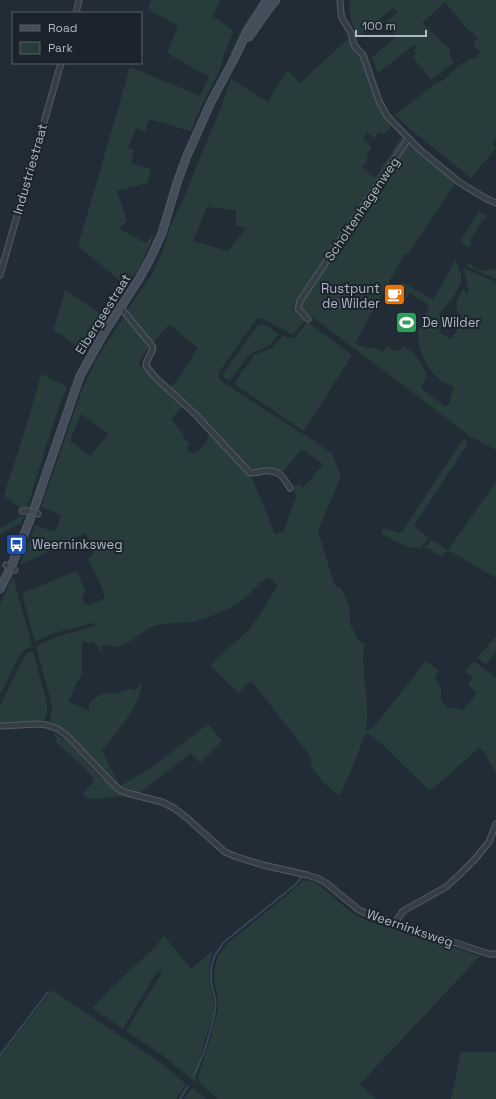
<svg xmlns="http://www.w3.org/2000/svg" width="496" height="1099" font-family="'Space Grotesk',sans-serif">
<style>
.green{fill:#283c3b;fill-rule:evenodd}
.water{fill:#394b5f}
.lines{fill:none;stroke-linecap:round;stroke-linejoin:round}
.stream{stroke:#394b5f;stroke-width:1.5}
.minor-casing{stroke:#535b65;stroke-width:7}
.secondary-casing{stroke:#535b65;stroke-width:9}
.minor{stroke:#353e47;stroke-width:5}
.secondary{stroke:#444d5a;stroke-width:7}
.labels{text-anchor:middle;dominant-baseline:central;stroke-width:4;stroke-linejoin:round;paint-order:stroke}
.street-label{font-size:13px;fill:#b0b8c3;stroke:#1b232c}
.poi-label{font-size:13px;fill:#b0b8c3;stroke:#1b232c;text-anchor:start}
</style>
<rect width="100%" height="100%" fill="#222c36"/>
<path class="green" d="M151 0H221L212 16 234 31 224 54 220 69 198 113 191 131 149 119 145 131 136 128 128 148 134 150 131 163 151 169 147 183 117 191 127 220 120 229 146 243 155 233 142 262 124 291 125 285 78 246 130 67 200 96 209 77 167 53 178 26 148 9Z
M261 0H263L233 53 230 54 242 28Z
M350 0H496V139L492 144 496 148 471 178 404 124 395 114 399 112 437 82 442 81 462 63 464 64 469 59H474L480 52 474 47V42L478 39 473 33 467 29 446 3H444L422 23 450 49V56L454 61 453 63 431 80 412 56 416 54 414 50 416 48 414 45 378 73 372 57 396 37 386 22 398 12 392 8 360 37C350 23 349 17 350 0Z
M349 38 353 46 361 56 380 111 392 126 384 134 380 132 374 138 367 133 363 138 372 148 366 155 368 160 362 167 375 178 403 135 406 139 313 280 292 310 305 320C301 325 297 332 291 334L263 319 258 318 256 320 219 372V378L221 381 332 453 341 477 318 530 334 584 337 587H340L346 599 350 609V624L358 640 365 644C362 655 364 665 364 675 366 694 369 713 366 731L373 728 426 661 439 671 435 677 441 689V700L448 709C453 706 458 708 463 710L477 693 468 684 473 677 465 671 474 661 496 678V772L480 747 435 787 431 789H428L385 747 366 732 354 764 340 795C331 791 315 775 312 766 311 763 311 759 310 756L251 680 238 693 211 666 214 661 249 630 262 611 277 586 269 577C265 580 260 582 257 586 252 590 249 595 244 599 229 610 209 618 191 622 178 624 166 622 154 626 142 631 128 646 114 647 110 647 105 645 101 645L104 656 93 641 89 643 82 641V673L68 701 89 711V704L96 697 107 692 114 694 128 689 135 690 142 683C141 705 115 734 102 751L120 786 153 766 208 724 222 741 200 763 191 753 138 794 119 785 110 779 50 722 52 705 36 646 56 637 95 626 94 623 54 633 35 642 22 594 25 592 73 572 77 573 85 590 82 599 85 605 87 604 88 605 105 599 101 585 88 559 94 554 86 533 20 565 35 525 55 532 61 515 41 507 82 390 97 358 124 316C133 325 144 337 148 349L141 357 139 364 142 368 183 406 171 419 184 435 183 437 189 444 187 448 189 452 193 454C201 450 208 442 209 434L242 470 249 475H251L275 534 284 531 294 501 297 498 293 487 299 484 303 488 323 464 302 449 281 474 251 471 170 388 177 380 198 348 169 324 153 343 147 338 127 310 151 276 163 250 171 224 185 196 196 167 221 108 231 79 268 102 287 70 300 83ZM207 207 236 210V225L246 228 228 251 193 241ZM81 414 109 434 90 456 70 441Z
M409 142 459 178 408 254 404 255 355 343 366 348H375L382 352 387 347C394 351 397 353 404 347 416 353 421 363 427 374L421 388 446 407 449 404 454 386C433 383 413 348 419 328 421 321 429 311 429 305L410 293 402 305 399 303 405 292 399 288 402 282 433 300 455 261 457 262C459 267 461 272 461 278 462 290 446 305 439 315L445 319 439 332 451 339 462 323 458 320 462 315 456 311 457 308V300L463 289 467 294 469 291 463 268 496 282V450L473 438H471L467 434 301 308 300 306Z
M479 211 486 215 487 217 483 219 469 243H472L471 246H467L460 242Z
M468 263 480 271 496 268V279L466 266Z
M65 290 105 317 92 336 83 353 63 335 53 331Z
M307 322 352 355 304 431 237 386 235 382 254 355 272 348 283 336 291 338H295Z
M263 324 279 334 270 345 250 354 231 379 228 380 223 376 224 372 258 325Z
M41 374 67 387 54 421 27 508C19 509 10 501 4 495L28 421Z
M464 438 468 443 414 526 429 538 420 548C406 549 395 540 382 534V531L384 528 400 533 402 532Z
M496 482V578L448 550 441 557 429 548H424L432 540 448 550Z
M25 514 20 525 18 524 0 535V528Z
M13 576 32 646 23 651 18 658 0 695V604Z
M496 636V652L486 664 477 658Z
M33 651 47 704C47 710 48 717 42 721L0 723V706L22 660 27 653Z
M53 732C75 745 88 767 107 783 114 789 121 793 128 797 123 796 117 796 112 797 102 798 93 802 84 796L83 794 92 784 94 779 86 769 57 743Z
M303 880 315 882 351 912 367 921 480 956 360 1084 376 1099H218L199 1082 198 1076 210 1039 218 1010V999L214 977 215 968 218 956 227 944 292 891Z
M164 936 191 969 212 951V954L209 968V975L210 986 214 1001V1009L213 1018 205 1039 195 1082 165 1057 126 1031 162 972 158 970 123 1029 92 1008 112 987 154 948Z
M52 990 161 1063 186 1084 176 1099H0V1057Z
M461 1052H496V1099H451Z
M192 1088 207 1099H184Z"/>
<path class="water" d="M335 299H339L343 303 341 308C336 310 331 309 327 305L328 302Z"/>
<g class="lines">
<path class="stream" d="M0 1055 48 992
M193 1076 197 1069 204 1052 214 1018 216 1002 211 982V968L215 955 224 942 295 885 301 878
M180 1099 188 1086"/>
<defs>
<path id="minor" d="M340 0 341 14 342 18 351 33 354 45 363 55 379 101 387 116 420 150 459 182 485 198 496 203
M76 13 79 0
M0 275 61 63
M121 308 153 347C152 354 146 359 146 366L156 378 195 414 250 473C255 473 259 472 263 471 278 469 283 476 290 488
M308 319 298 309 300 301 408 139
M22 511H29L38 514
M6 565 15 570
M0 726 39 724 47 725 58 729 65 734 76 745 112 783 120 790 127 793 162 802 174 808 187 818 225 852 237 857 263 865 307 875 317 878 326 883 359 910 370 915 468 947 489 954H496
M395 923 403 911 446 887 459 875 475 859 489 842 496 824"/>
<path id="secondary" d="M249 37 265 14 276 0
M0 589 11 567 33 512 80 376 104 333 139 279 151 257 162 233 177 183 186 158 211 102 235 57 247 32 267 0"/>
</defs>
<use href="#minor" class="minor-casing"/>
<use href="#secondary" class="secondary-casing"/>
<use href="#minor" class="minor"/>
<use href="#secondary" class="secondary"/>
</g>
<defs>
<symbol id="cafe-square" viewBox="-11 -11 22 22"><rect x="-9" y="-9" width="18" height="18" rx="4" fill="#e8710a" stroke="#1b232c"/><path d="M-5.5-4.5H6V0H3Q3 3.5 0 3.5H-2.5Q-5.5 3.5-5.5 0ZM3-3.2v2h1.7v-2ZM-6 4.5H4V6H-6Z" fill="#fff"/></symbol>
<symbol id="stadium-square" viewBox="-11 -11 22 22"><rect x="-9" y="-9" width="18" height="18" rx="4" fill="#2e9e5b" stroke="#1b232c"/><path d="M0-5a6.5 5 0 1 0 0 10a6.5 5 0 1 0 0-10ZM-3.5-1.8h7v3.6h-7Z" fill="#fff"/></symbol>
<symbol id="bus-square" viewBox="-11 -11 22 22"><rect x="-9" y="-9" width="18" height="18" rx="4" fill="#1a4fb4" stroke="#1b232c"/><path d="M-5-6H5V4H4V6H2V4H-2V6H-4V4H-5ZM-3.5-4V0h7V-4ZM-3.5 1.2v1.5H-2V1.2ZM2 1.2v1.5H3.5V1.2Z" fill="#fff"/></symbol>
</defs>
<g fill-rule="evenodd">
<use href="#cafe-square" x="382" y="282" width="25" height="25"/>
<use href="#stadium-square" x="394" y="310" width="25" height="25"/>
<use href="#bus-square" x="4" y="532" width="25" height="25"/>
</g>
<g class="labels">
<g class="street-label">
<text transform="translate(30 169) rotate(-74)">Industriestraat</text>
<text transform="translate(362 209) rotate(-56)">Scholtenhagenweg</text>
<text transform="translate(103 314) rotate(-58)">Eibergsestraat</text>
<text transform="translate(410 928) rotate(19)">Weerninksweg</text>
</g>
<g class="poi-label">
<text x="380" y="288" text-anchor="end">Rustpunt<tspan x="380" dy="15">de Wilder</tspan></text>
<text x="422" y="322">De Wilder</text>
<text x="32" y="544">Weerninksweg</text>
</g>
</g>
<rect x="12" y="12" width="130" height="52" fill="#1b232c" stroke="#575f68"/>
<rect x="20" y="25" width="20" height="6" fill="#444d5a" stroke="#575f68"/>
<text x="48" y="32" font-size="12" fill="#b0b8c3">Road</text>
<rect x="20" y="42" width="20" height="12" fill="#283c3b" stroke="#575f68"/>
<text x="48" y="52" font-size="12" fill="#b0b8c3">Park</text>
<path d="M356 30v6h70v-6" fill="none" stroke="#b0b8c3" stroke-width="2"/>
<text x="362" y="30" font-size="12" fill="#b0b8c3" stroke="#1b232c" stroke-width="3" paint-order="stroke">100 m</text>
</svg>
